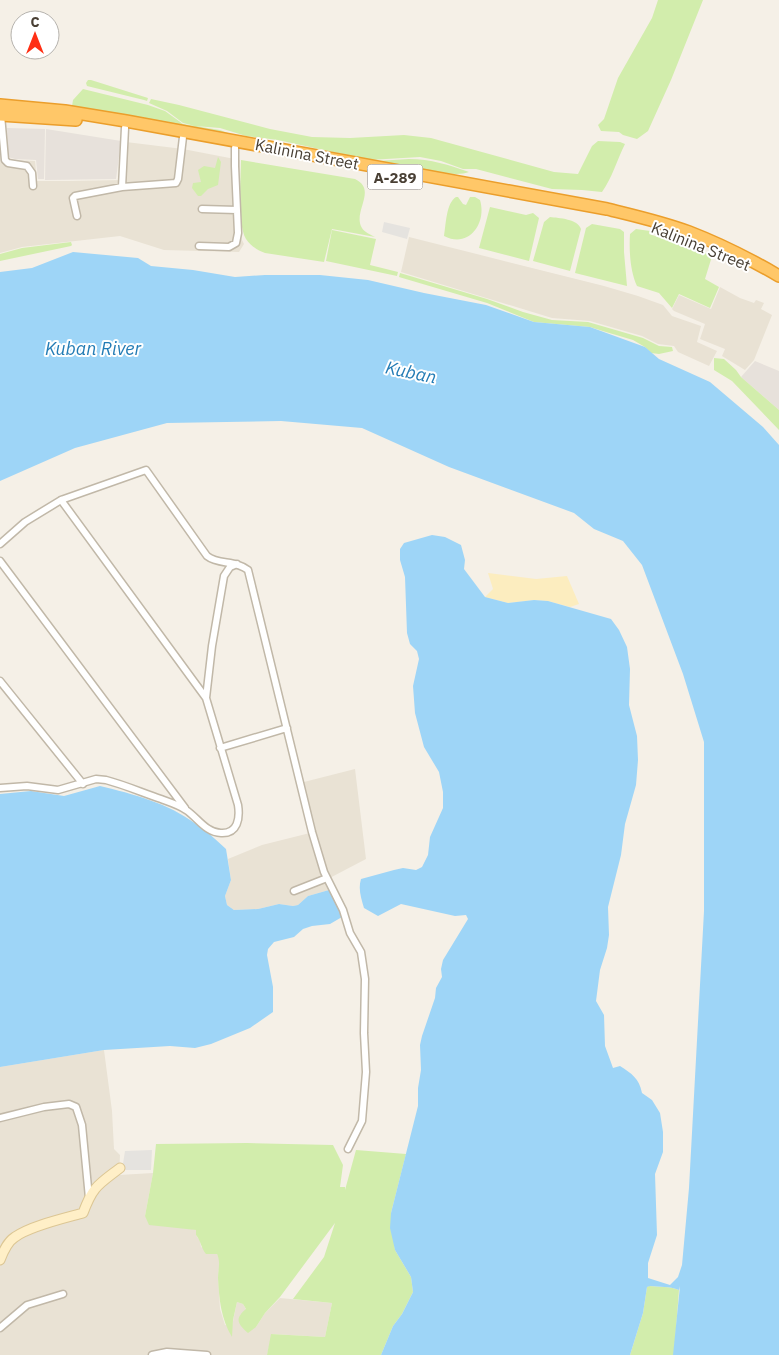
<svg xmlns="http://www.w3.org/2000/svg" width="779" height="1355" font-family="'IBM Plex Sans',sans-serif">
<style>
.residential{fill:#e9e2d4}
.industrial{fill:#e7e1db}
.green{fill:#d2edac}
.sand{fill:#fcedbf}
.parking{fill:#e5e3df}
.water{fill:#9ed5f7}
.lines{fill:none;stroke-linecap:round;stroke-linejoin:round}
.street-casing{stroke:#c1b8a8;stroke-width:9}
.secondary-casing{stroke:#dcc694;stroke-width:11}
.highway-casing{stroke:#eb9e2b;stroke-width:14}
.street{stroke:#fff;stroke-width:6}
.secondary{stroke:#ffefc7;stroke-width:9}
.highway{stroke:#ffc768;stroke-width:11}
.labels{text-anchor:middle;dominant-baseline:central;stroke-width:4;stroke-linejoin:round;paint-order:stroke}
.shield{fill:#fff;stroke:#807972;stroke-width:1}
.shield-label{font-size:15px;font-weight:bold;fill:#494035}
.street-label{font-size:16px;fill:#494035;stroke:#fff}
.water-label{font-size:18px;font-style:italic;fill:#237cb5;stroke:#fff}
</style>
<rect width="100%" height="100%" fill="#f5f0e7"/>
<path class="residential" d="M126 142 183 149 240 160 241 238 244 244 239 252 164 250 120 236 22 247 0 253V144L5 143 7 159 10 160 35 161 37 181H69L123 180Z
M409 237 604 286 638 296 663 305 672 316 701 326 697 342 717 351 709 366 678 352 674 346 658 344 642 336 590 321 552 318 401 272Z
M720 287 740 298 754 303 756 300 764 303 761 309 772 315 754 360 745 370 722 356 725 349 700 339 705 324 674 311 672 309 679 295 711 309Z
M355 769 366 859 324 881 329 890 308 896 298 905 293 906 279 904 258 909 234 910 227 905 225 896 231 880 228 859 262 845 310 833 300 783Z
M104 1050 112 1111 114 1149 120 1155 119 1175 153 1173 145 1216 196 1230V1235L200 1241 201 1247 217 1254 220 1260 218 1277 220 1309 225 1325 232 1326 237 1302 243 1304 256 1327 265 1313 280 1298 332 1303 325 1337 272 1334 267 1355H0V1067Z"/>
<path class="industrial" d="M7 128 45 129 44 179H38L36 160 15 159 8 157Z
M46 129 121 141 116 179 45 180Z
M755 361 779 371V410L741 377Z"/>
<path class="green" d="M658 0H703L671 80 648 131 637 139 623 135 619 132 601 131 598 125 604 119 618 78 652 18Z
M88 80H91L148 98 147 101 144 100 87 86 86 83Z
M83 89 148 105 165 111 183 124 220 130 233 135 74 109 72 106 73 100Z
M151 99 179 105 270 129 312 137 350 138 404 135 431 138 554 172 578 174 592 146 598 141 620 142 625 144C617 160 612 178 602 192L582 190 552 189 476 169H463L441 161 420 157 369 160 278 140 246 136 220 128 195 126 183 123 167 111 149 103Z
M218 157 221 162 218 185 208 189 201 196H198L192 188 193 183 201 182 198 170 204 166 215 168Z
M409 159C431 159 449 165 469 172 454 179 396 165 377 161Z
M241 160 355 179C378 190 352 212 362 228 364 232 371 235 375 237L332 229 324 262 265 253C257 250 251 246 246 239 237 224 241 179 241 160Z
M456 197H458L463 204 466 205 470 197H475L480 200C487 223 469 249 444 236 446 225 446 203 456 197Z
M490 207 526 215 533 213 539 218 529 261 479 248Z
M550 217C559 218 578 219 581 229L570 271 533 261 544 222Z
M592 224 620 229 624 232V252L627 286 575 273 586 228Z
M636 229 650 231 649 234 670 241 673 239 681 241 678 244 704 254 710 252 713 253 705 279 719 287 710 308 679 294 672 308 659 293 637 286C630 271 629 250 630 234Z
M332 230 376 239 370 265 398 272 397 276 326 261Z
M71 242 72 245 71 246 0 261V254L22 248Z
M400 273 487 299 523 312 552 320 588 322 643 338 659 346 672 347 673 351 659 354 651 353 645 347 633 340 606 332 590 327 534 322 487 303 399 277Z
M714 358 724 359 736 370 741 377 779 410V430L732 381 714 370Z
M247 1143 333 1145 343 1165 340 1187H345V1190L356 1150 406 1154 391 1213 395 1250 411 1277 413 1292 402 1314 393 1326 381 1355H267L271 1334 325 1337 332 1303 293 1299 324 1257 335 1223 280 1297 265 1313 256 1327 248 1333C238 1324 234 1319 246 1309L243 1304 237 1302 233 1320 232 1337C221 1319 219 1299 218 1278 218 1269 221 1263 217 1254H206C201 1248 201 1241 196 1235V1230L149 1225 145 1216 153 1173 156 1144Z
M649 1286C660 1287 669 1286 679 1290L674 1355H630L643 1313 647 1287Z"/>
<path class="sand" d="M488 573 536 579 567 576 579 604 570 607 548 601 534 600 508 603 485 597 493 589Z"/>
<path class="parking" d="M384 222 410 228 407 239 382 232Z
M152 1150 151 1170H122L125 1151Z"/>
<path class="water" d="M73 252 138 258 151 266 193 270 235 277 265 275H320L368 280 424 293 486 305 534 322 590 327 645 347 659 359 710 382 763 427 779 445V1355H673L680 1286 679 1290C669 1286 660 1287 650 1286L647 1287 643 1313 630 1355H381L393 1326 402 1314 413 1292 411 1277 395 1250 390 1228 391 1213 418 1106V1088L421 1070 420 1045 422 1036 435 998 436 988 442 977 441 969 443 960 468 919 466 915 455 916 401 904 378 916 364 908C361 898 358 889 361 879L394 870 403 868 416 870 422 867 428 855 430 837 443 808V792L439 772 424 747 415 713 413 686 419 659 417 651 410 644 407 633 405 577 400 560V549L404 543 432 535 445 537 461 545 465 560 464 569 485 597 508 603 534 600 548 601 611 619 619 630 627 647 630 669 629 705 637 736 638 760 636 785 625 824 621 855 608 907 609 935 607 948 600 970 596 1001 604 1015 605 1046 613 1068 620 1066C632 1074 639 1078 642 1093L652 1100 660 1113 663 1132V1152L655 1174 657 1235 648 1263V1278L670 1285 678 1277 682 1265 689 1188 704 911V742L683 674 642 565 623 541 594 529 574 513 449 467 362 428 281 421 167 423 75 448 0 481V272L32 268Z
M100 786C133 794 168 803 196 824 207 831 216 840 226 849L231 880 225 896 227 905 234 910 258 909 279 904 293 906 298 905 308 896 329 890 334 895 342 917 330 924 312 926 303 929 294 937 274 942 268 949 267 955 273 987V1012L250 1028 211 1044 195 1048 170 1046 104 1050 0 1067V794L31 791 64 796Z"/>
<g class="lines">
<defs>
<path id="street" d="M1 115 5 160 8 163 27 166 32 173 33 186
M122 187 125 128
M202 209 237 210
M77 216 73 198 75 196 122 187 176 183 178 179 183 137
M199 246 229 247 236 243 238 233 235 166V148
M0 544 25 522 61 500
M0 561 185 808
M237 564 230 567 224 576 212 646 206 698 61 500 146 470 207 556C218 565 236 560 248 570L312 832 324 872 343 910 350 933 361 952 365 979 364 1033 366 1072 362 1121 348 1149
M0 681 83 784
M220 748 287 728
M0 788 27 786 58 790 96 779 106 780C125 785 143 793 161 799 169 802 179 805 186 810 197 817 206 833 221 833 238 834 240 818 238 805L206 698
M294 891 327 878
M0 1118 44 1107 69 1104 76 1107 82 1125 89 1198
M0 1328 27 1305 63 1294
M152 1355 167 1352 207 1355"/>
<path id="secondary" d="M0 1260C3 1252 7 1242 15 1237 30 1226 65 1218 83 1213 93 1186 98 1185 120 1168"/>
<path id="highway" d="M0 105 65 111 126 121 607 209C635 216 662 222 689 232 720 244 750 259 779 276
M0 115 76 120"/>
</defs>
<use href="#street" class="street-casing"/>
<use href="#secondary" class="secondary-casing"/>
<use href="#highway" class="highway-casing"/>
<use href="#street" class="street"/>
<use href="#secondary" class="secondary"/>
<use href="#highway" class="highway"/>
</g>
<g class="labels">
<rect class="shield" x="367.5" y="164.5" width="55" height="25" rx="4"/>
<g class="shield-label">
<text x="395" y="177">А-289</text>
</g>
<g class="street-label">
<text transform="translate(307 154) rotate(11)">Kalinina Street</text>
<text transform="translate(701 246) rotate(22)">Kalinina Street</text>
</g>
<g class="water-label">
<text x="93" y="348">Kuban River</text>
<text transform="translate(411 372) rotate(12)">Kuban</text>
</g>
</g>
<g transform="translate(35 35)"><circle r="24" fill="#ffffff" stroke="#b6b3ae"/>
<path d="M0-4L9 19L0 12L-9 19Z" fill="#ff2f14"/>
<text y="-8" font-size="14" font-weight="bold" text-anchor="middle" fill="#494035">С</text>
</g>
</svg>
